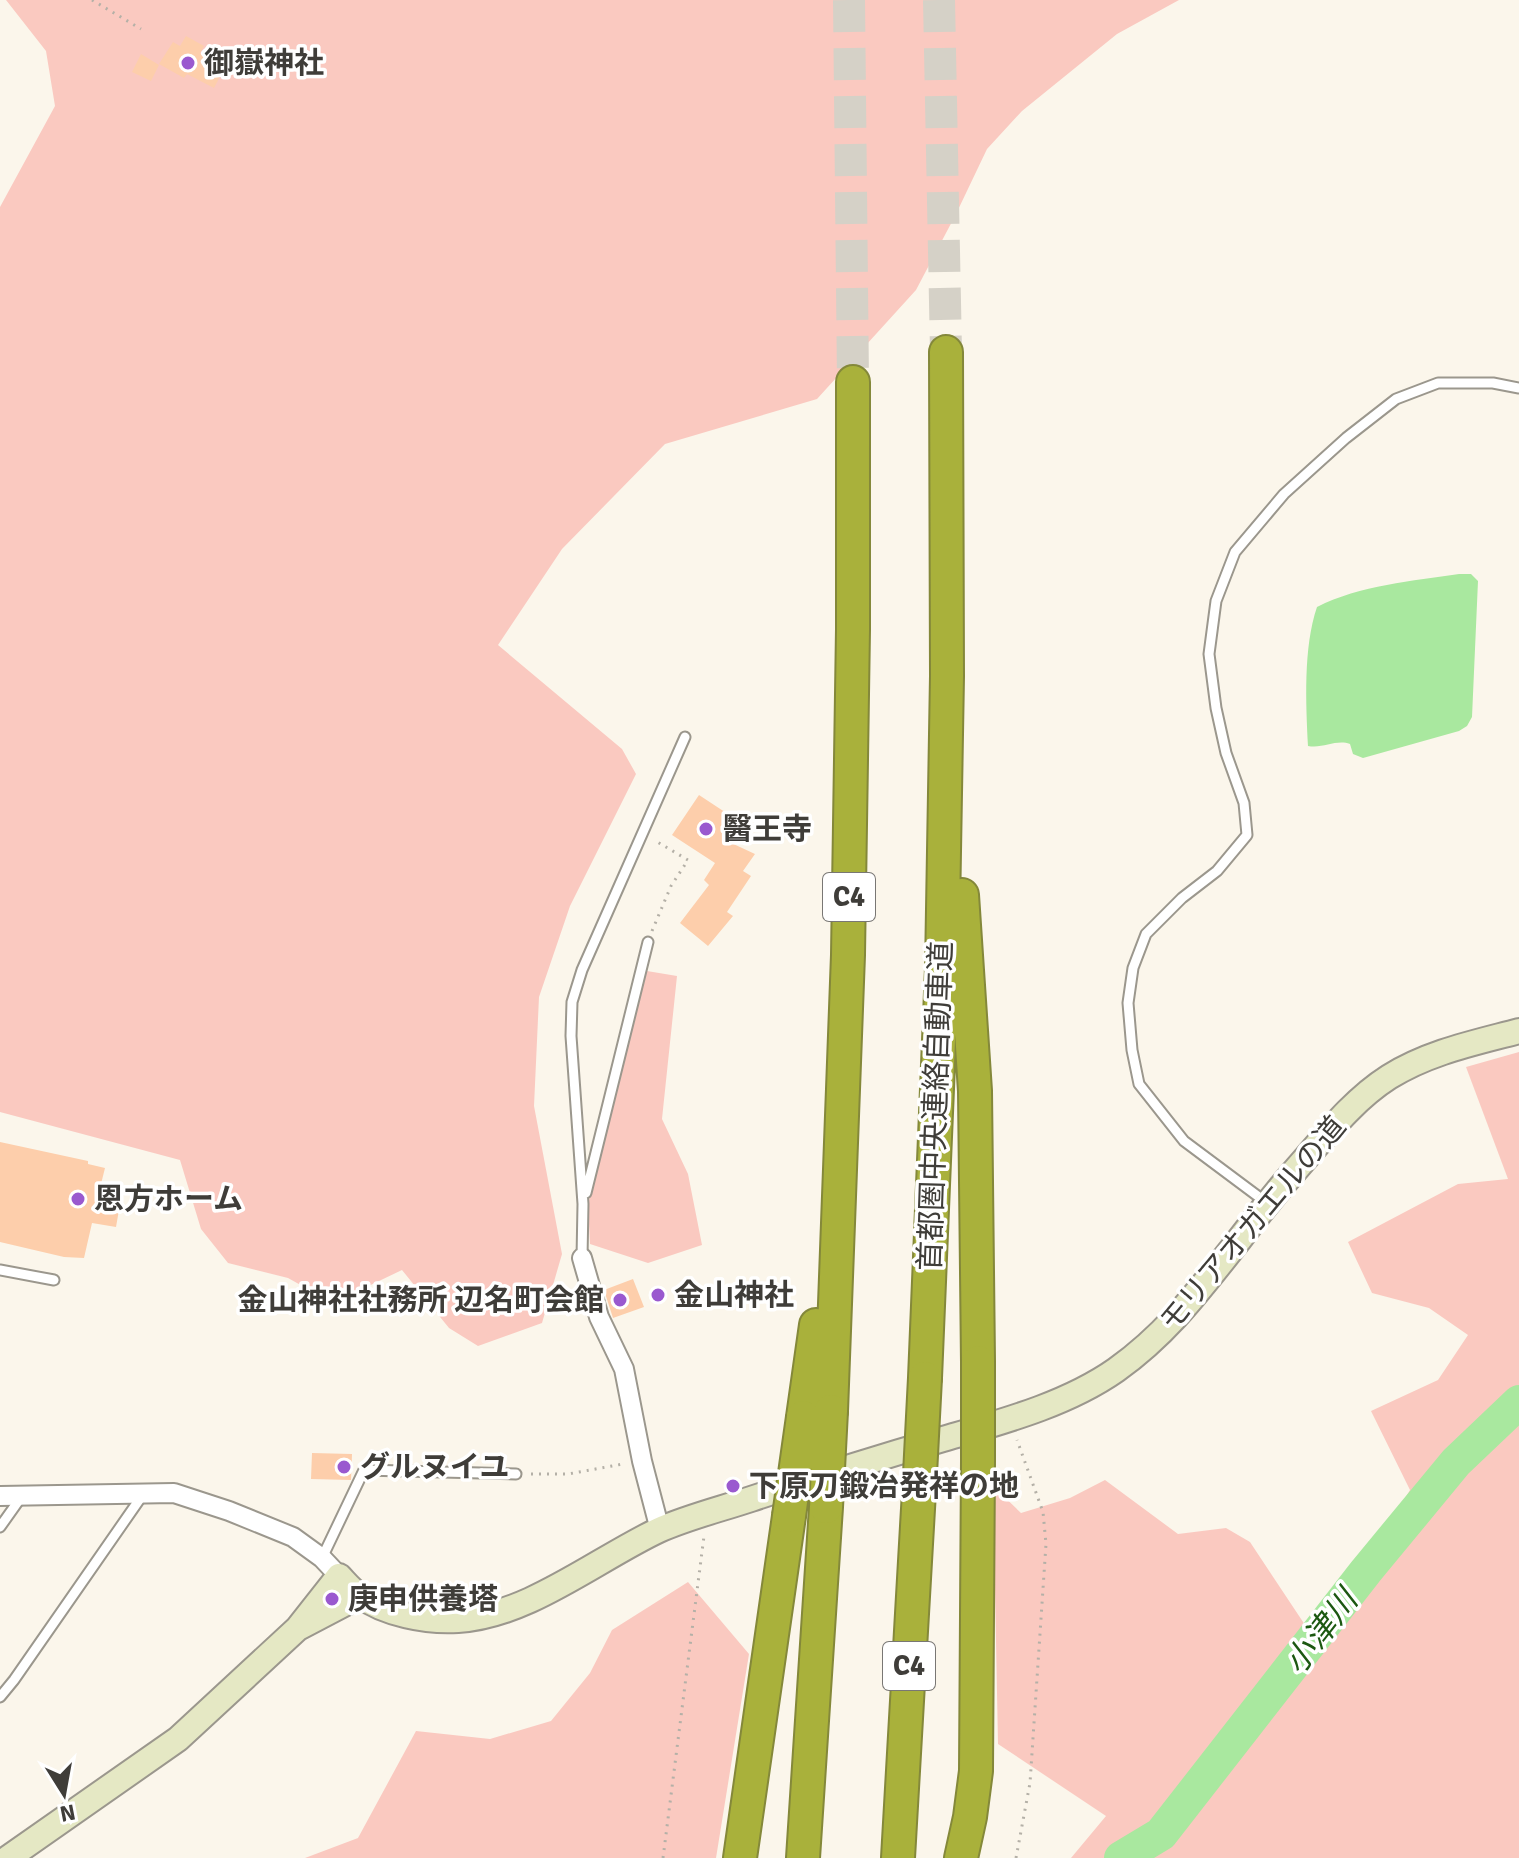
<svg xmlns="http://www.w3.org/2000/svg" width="1519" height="1858" font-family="Signika,'Noto Sans JP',sans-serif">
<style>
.green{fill:#fac9c0}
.water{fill:#a9e89f}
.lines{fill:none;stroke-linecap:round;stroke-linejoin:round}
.river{stroke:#a9e89f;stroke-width:34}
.building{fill:#fdceab}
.highway-tunnel{stroke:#d5d1c7;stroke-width:32;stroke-dasharray:32 16;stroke-linecap:butt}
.lane-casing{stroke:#9b978d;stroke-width:13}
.street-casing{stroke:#9b978d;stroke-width:22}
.secondary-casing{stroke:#9b978d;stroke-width:28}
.highway-casing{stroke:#84883a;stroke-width:36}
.path{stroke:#b4b0a7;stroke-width:3;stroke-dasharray:2 6;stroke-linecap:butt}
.lane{stroke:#fff;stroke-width:9}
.street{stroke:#fff;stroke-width:18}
.secondary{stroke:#e5e8c4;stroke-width:24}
.highway{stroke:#a9b13b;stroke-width:32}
.highway-bridge-casing{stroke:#84883a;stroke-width:36;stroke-linecap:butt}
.highway-bridge{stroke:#a9b13b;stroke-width:32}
.poi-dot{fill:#9a59cf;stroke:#fff;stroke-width:3}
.labels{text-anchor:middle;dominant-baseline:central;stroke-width:7;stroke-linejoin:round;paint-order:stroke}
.shield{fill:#fff;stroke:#797774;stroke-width:2}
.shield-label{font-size:28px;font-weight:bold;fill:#3f3d39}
.poi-label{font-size:30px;font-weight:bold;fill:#3f3d39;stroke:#fff;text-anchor:start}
.street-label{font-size:30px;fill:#3f3d39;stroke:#fff}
.water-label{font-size:32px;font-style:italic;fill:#1c5811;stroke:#fff}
</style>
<rect width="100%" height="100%" fill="#fbf6eb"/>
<path class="green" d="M6 0H1179L1117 34 1022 111 987 149 956 214 916 290 817 399 665 444 562 549 498 645 622 749 636 774 570 906 539 997 534 1106 562 1254 542 1323 478 1346 449 1328 402 1270 333 1303 288 1278 228 1263 201 1229 180 1160 0 1112V207L55 106 46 51Z
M647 971 677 976 662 1119 688 1174 702 1245 648 1263 590 1244 588 1204Z
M1519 1052V1858H1071L1106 1816 998 1744 993 1486 1021 1513 1070 1498 1105 1480 1178 1534 1226 1528 1250 1542 1319 1646 1410 1490 1371 1411 1438 1380 1468 1335 1429 1308 1372 1293 1348 1242 1458 1184 1508 1179 1466 1067Z
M688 1582 749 1654 716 1858H305L358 1838 416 1731 490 1739 551 1721 590 1673 612 1630Z"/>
<path class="water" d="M1459 574H1471L1478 581 1472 717 1467 726 1459 731 1363 758 1353 754 1350 744C1336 739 1323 749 1308 746 1306 704 1303 648 1317 607 1360 585 1413 581 1459 574Z"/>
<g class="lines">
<path class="river" d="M1121 1858 1161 1834 1366 1571 1456 1462 1519 1402"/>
</g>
<path class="building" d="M186 36 204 46 200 53 225 67 214 88 187 74 184 78 159 64 173 42 180 46Z
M141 54 159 65 151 81 132 72Z
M699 795 740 822 727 841 755 854 743 871 751 876 727 912 733 916 708 946 680 923 709 885 704 880 715 863 672 835Z
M0 1142 88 1161V1164L105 1168 96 1204 119 1210 116 1227 92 1223 84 1258 64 1257 0 1242Z
M633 1279 644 1307 613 1318 604 1290Z
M312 1453 352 1454 351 1480 311 1479Z"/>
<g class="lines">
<path class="highway-tunnel" d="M849 0 853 382
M939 0 946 352"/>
<defs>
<path id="lane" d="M586 1193 648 942
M1267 1203 1184 1141 1139 1084 1132 1050 1128 1003 1133 968 1146 934 1182 898 1217 871 1247 835 1244 803 1226 753 1216 708 1209 654 1216 601 1235 552 1284 494 1346 438 1396 399 1438 383H1493L1519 388
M582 1258 583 1204 571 1036 572 1002 582 970 685 737
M0 1270 54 1280
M0 1527 22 1496
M322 1558 364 1470 516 1474
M0 1697 14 1680 144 1493"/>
<path id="street" d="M582 1258 599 1317 624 1369 642 1461 660 1530
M0 1496 174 1493 229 1511 293 1537 322 1558 339 1576"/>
<path id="secondary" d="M298 1628 339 1576C345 1582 351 1590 359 1595 385 1614 426 1622 458 1620 528 1616 597 1559 659 1530 688 1517 721 1509 751 1499 814 1478 878 1458 943 1439 1001 1422 1066 1405 1116 1370 1168 1333 1200 1289 1239 1240 1260 1212 1282 1185 1305 1159 1330 1130 1356 1098 1389 1077 1429 1052 1474 1043 1519 1031
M8 1858 178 1739 298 1628 359 1596"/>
<path id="highway" d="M962 895 975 1091 978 1362
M925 1378 942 968 947 676 946 352
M831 1411 848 955 853 629V382
M803 1417 816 1325
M740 1858 789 1516
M803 1858 826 1507
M898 1858 920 1474
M961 1858 970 1817 976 1771 978 1461"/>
</defs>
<use href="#lane" class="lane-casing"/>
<use href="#street" class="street-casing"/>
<use href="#secondary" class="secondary-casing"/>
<use href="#highway" class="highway-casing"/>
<path class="path" d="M92 0 141 29
M652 931 671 886 688 860 654 840
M531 1474H568L623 1464
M663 1858 704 1536
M1016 1858 1030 1783 1046 1544 1043 1512 1017 1440"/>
<use href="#lane" class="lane"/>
<use href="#street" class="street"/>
<use href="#secondary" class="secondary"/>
<use href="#highway" class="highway"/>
<defs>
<path id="highway-bridge" d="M978 1362V1461
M920 1474 925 1378
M826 1507 831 1411
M789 1516 803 1417"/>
</defs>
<use href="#highway-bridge" class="highway-bridge-casing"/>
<use href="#highway-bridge" class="highway-bridge"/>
</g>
<g class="poi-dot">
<circle cx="188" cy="63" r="8"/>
<circle cx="706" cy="829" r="8"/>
<circle cx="78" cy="1199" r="8"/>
<circle cx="658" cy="1295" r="8"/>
<circle cx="620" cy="1300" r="8"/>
<circle cx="344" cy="1467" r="8"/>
<circle cx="733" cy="1486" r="8"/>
<circle cx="332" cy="1599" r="8"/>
</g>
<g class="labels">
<g class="shield">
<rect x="823" y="873" width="52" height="48" rx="6"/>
<rect x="883" y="1642" width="52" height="48" rx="6"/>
</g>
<g class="shield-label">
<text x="849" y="897">C4</text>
<text x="909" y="1666">C4</text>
</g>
<g class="poi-label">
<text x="204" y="63">御嶽神社</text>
<text x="722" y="829">醫王寺</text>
<text x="94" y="1199">恩方ホーム</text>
<text x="674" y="1295">金山神社</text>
<text x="604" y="1300" text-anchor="end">金山神社社務所 辺名町会館</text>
<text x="360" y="1467">グルヌイユ</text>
<text x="749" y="1486">下原刀鍛冶発祥の地</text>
<text x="348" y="1599">庚申供養塔</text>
</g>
<g class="street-label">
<text transform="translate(936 1106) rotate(-88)">首都圏中央連絡自動車道</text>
<text transform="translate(1253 1224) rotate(-50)">モリアオガエルの道</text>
</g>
<g class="water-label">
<text transform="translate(1321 1632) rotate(-52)">小津川</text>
</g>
</g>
<g transform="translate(64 1794) rotate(169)" stroke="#ffffff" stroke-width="6" paint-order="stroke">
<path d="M0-6L14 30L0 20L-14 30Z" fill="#3f3d39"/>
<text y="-12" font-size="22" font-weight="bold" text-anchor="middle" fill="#3f3d39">N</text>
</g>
</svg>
